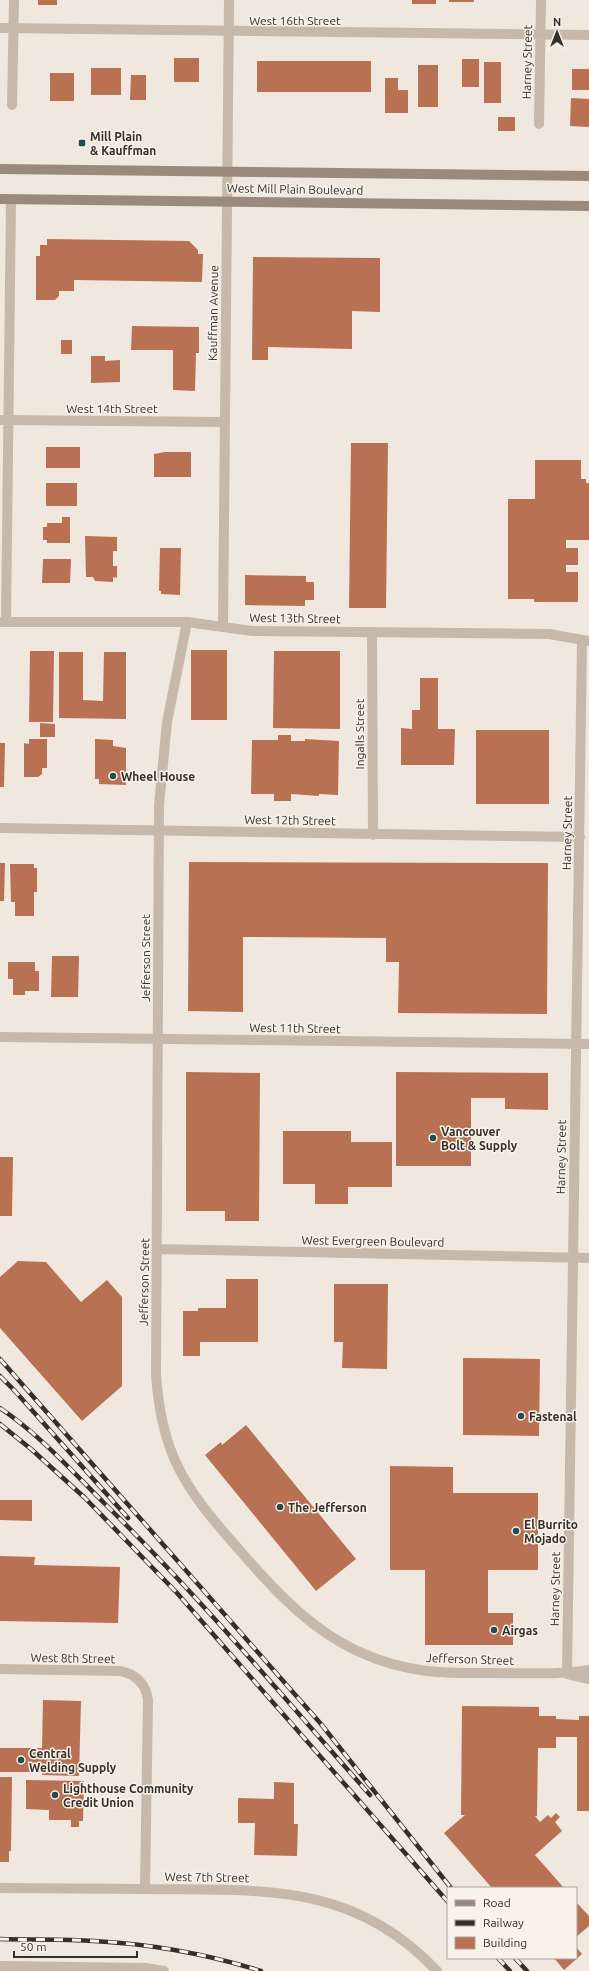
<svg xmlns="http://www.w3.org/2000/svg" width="589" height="1971" font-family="Ubuntu,sans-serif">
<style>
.building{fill:#b87153}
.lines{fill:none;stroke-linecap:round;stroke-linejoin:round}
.minor{stroke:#c6b9ab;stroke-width:10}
.tertiary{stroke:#c6b9ab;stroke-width:10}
.secondary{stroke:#9a897d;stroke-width:10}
.rail-casing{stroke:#352e29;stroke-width:4.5}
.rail{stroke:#f8f2ea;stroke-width:3;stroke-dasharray:9;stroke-linecap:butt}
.poi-dot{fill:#234c52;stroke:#f8f2ea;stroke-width:1.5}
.labels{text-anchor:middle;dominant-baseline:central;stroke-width:3;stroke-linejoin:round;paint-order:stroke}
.street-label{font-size:12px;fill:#352e29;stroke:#f8f2ea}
.poi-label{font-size:12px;font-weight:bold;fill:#352e29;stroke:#f8f2ea;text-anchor:start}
</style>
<rect width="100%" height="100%" fill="#f0e8de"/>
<path class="building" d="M38 0H57V5H38Z
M412 0H436V4H412Z
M449 0H474V2H449Z
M174 58H199V82H174Z
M462 59H479V87H462Z
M257 61H371V92H257Z
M484 62H501V103H484Z
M418 65H438V107H418Z
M91 68H121V95H91Z
M572 69H589V90H572Z
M50 73H74V101H50Z
M131 75H146V100H130Z
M385 78H398V90H408V113H385Z
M571 98 589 99V127L570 126Z
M498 117H515V131H498Z
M47 239 189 241 198 250V254H203L202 282 74 280V291H59V296L55 300H36V256H40V245H47Z
M253 257 380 258V312L352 311V349L268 347V360H252Z
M132 326 199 327V353H196L195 391 173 390V350H131Z
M61 340H72V354H61Z
M91 356H105V361L120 360V382L91 383Z
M351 443H388L386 608H349Z
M46 447H80V468H46Z
M165 452H191V477H154V454Z
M535 460H581V479H586V483H589V540H566V548H578V565H566V572H578V602H534V599H508V499H535Z
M46 483H77V506H46Z
M62 517H70V543H47V540H43V527H47V523H62Z
M85 536 117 537V551H113V566H117V578L113 577V582L95 581 93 577H86Z
M160 548H181L180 595 161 594V591H159Z
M43 559H71L70 583H42Z
M245 575 306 576V582H314V600H305V606L245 605Z
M191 650H227V720H191Z
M30 651H54L53 722H29Z
M274 651H340V729L273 728Z
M59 652H83V700L103 701 104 652H126V719L59 718Z
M420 678H438V729H455L454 765H401V728L412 729V710H420Z
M40 723 55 724V737H40Z
M476 730H549V804H476Z
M278 735H291V741H305V739L339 741 338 795 319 794V796L291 794V801H274V794H251L252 740H278Z
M29 739H47V768H42V774L38 777H24V743L29 744Z
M95 739 113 740V746L126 748V785L99 784V779H95Z
M0 743H5L4 787H0Z
M189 862 548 863 547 1014 398 1013 399 962H386V938L243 937V1012L188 1011Z
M0 863H5L4 901H0Z
M10 864H34V868H37V892H34V916H15V902H11Z
M52 956H79L78 997H51Z
M8 962H35V971H39V991H25V995H13V979H8Z
M186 1072 260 1073 259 1221H225V1211H186Z
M396 1072 548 1073V1110L505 1109V1098H471V1166H396Z
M283 1131H351V1142H392V1187H348V1204H315V1184H283Z
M0 1157H13L12 1216H0Z
M18 1261 46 1262 81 1302 107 1280 122 1297V1386L82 1421 0 1328V1277Z
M226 1279H258V1342H200V1356H183V1311H198V1308H226Z
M334 1284H388L387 1369 342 1368 343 1342H334Z
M463 1358 540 1359 539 1436 463 1435Z
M246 1425 356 1559 316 1591 205 1455 221 1442 222 1445Z
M390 1466 453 1467V1493H538V1570H488V1613H513V1645H425V1570H390Z
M0 1500H32V1521L0 1520Z
M0 1556 35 1557 34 1565 120 1567 118 1623 0 1621Z
M43 1700 81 1701 79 1776 42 1775V1772H0V1748H42Z
M462 1706 539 1707V1716H556V1719L579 1720V1716H589V1811H577V1737H556V1748H538L537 1816H535L540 1822 548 1815 551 1818 556 1813 560 1817 555 1822 562 1831 535 1855 564 1888H492L444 1833 465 1815H461Z
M0 1777H12L11 1851H9V1862H0Z
M26 1780 84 1781 83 1821H79V1827H71V1820H49V1810L26 1809Z
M274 1782 294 1783V1824H298L297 1856 254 1855 255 1823H238V1798L274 1799Z
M576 1902 589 1916V1926L576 1937Z
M576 1947 582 1954 564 1970 554 1958H576Z"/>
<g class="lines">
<path class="minor" d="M0 28 589 35
M12 105 14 0
M539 124 541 0
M0 420 224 422
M0 622H187
M6 622 11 199
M372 632 373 835
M0 828 580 837
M0 1037 589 1044
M567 1674 582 641
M0 1888 145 1889
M0 1966 146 1968 164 1971"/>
<path class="tertiary" d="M223 626 229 0
M589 641 549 634 252 631 187 622 167 722 159 805 156 1374C161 1453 184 1487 235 1545 288 1606 335 1657 420 1670 444 1674 469 1673 493 1673 525 1673 557 1675 589 1670
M157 1249 589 1258
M0 1669 120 1671C136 1674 146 1684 148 1700L145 1889C258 1891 352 1880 437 1971
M571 1675 589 1679"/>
<path class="secondary" d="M0 169 589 176
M0 199 589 206"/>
<defs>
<path id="rail" d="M0 1359 321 1724 451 1888
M0 1376 14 1390 128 1518
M0 1408C39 1434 72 1471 105 1504 199 1596 283 1697 370 1795
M0 1424 31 1449 85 1498 177 1593 448 1902
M0 1939C31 1940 63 1939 94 1941 151 1944 207 1954 261 1971
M498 1958 510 1971
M515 1958 527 1971"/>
</defs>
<use href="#rail" class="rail-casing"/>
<use href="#rail" class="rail"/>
</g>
<g class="poi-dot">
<rect x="78" y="139" width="8" height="8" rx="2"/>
<circle cx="113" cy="776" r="4"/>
<circle cx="433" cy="1138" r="4"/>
<circle cx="521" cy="1416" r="4"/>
<circle cx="280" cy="1507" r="4"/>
<circle cx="516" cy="1531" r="4"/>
<circle cx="494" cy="1630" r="4"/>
<circle cx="21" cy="1760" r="4"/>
<circle cx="55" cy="1795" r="4"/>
</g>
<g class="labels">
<g class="street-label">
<text x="295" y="20">West 16th Street</text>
<text transform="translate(527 62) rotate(-89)">Harney Street</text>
<text transform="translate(295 189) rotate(1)">West Mill Plain Boulevard</text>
<text transform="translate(213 313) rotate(-89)">Kauffman Avenue</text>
<text x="112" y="408">West 14th Street</text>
<text transform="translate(295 618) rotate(1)">West 13th Street</text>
<text transform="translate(359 734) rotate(-90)">Ingalls Street</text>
<text transform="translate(290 820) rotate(1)">West 12th Street</text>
<text transform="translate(567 833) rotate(-89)">Harney Street</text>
<text transform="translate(145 958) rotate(-90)">Jefferson Street</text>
<text transform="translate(295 1028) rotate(1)">West 11th Street</text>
<text transform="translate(561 1157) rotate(-89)">Harney Street</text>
<text transform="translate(373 1241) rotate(1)">West Evergreen Boulevard</text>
<text transform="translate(144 1282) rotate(-89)">Jefferson Street</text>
<text transform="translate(555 1589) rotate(-89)">Harney Street</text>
<text transform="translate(73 1658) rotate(1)">West 8th Street</text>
<text transform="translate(470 1659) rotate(2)">Jefferson Street</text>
<text transform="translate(207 1877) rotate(1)">West 7th Street</text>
</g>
<g class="poi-label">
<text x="90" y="136">Mill Plain<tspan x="90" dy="14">&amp; Kauffman</tspan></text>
<text x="121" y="776">Wheel House</text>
<text x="441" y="1131">Vancouver<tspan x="441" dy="14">Bolt &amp; Supply</tspan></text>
<text x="529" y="1416">Fastenal</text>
<text x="288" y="1507">The Jefferson</text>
<text x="524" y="1524">El Burrito<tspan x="524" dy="14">Mojado</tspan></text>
<text x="502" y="1630">Airgas</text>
<text x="29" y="1753">Central<tspan x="29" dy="14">Welding Supply</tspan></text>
<text x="63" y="1788">Lighthouse Community<tspan x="63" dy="14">Credit Union</tspan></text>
</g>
</g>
<rect x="447" y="1887" width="130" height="72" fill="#f8f2ea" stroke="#aaa49d"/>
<rect x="455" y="1900" width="20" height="6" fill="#9a897d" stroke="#aaa49d"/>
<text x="483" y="1907" font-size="12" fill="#352e29">Road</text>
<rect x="455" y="1920" width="20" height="6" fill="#352e29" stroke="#aaa49d"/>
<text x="483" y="1927" font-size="12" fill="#352e29">Railway</text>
<rect x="455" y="1937" width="20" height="12" fill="#b87153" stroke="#aaa49d"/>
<text x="483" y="1947" font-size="12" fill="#352e29">Building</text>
<g transform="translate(557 32)" stroke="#f8f2ea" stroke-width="3" paint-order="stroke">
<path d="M0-3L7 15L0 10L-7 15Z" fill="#352e29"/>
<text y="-6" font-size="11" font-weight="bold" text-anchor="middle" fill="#352e29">N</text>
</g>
<path d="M14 1951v6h123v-6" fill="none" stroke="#352e29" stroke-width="2"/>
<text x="20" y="1951" font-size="12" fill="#352e29" stroke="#f8f2ea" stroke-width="3" paint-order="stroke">50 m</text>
</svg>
